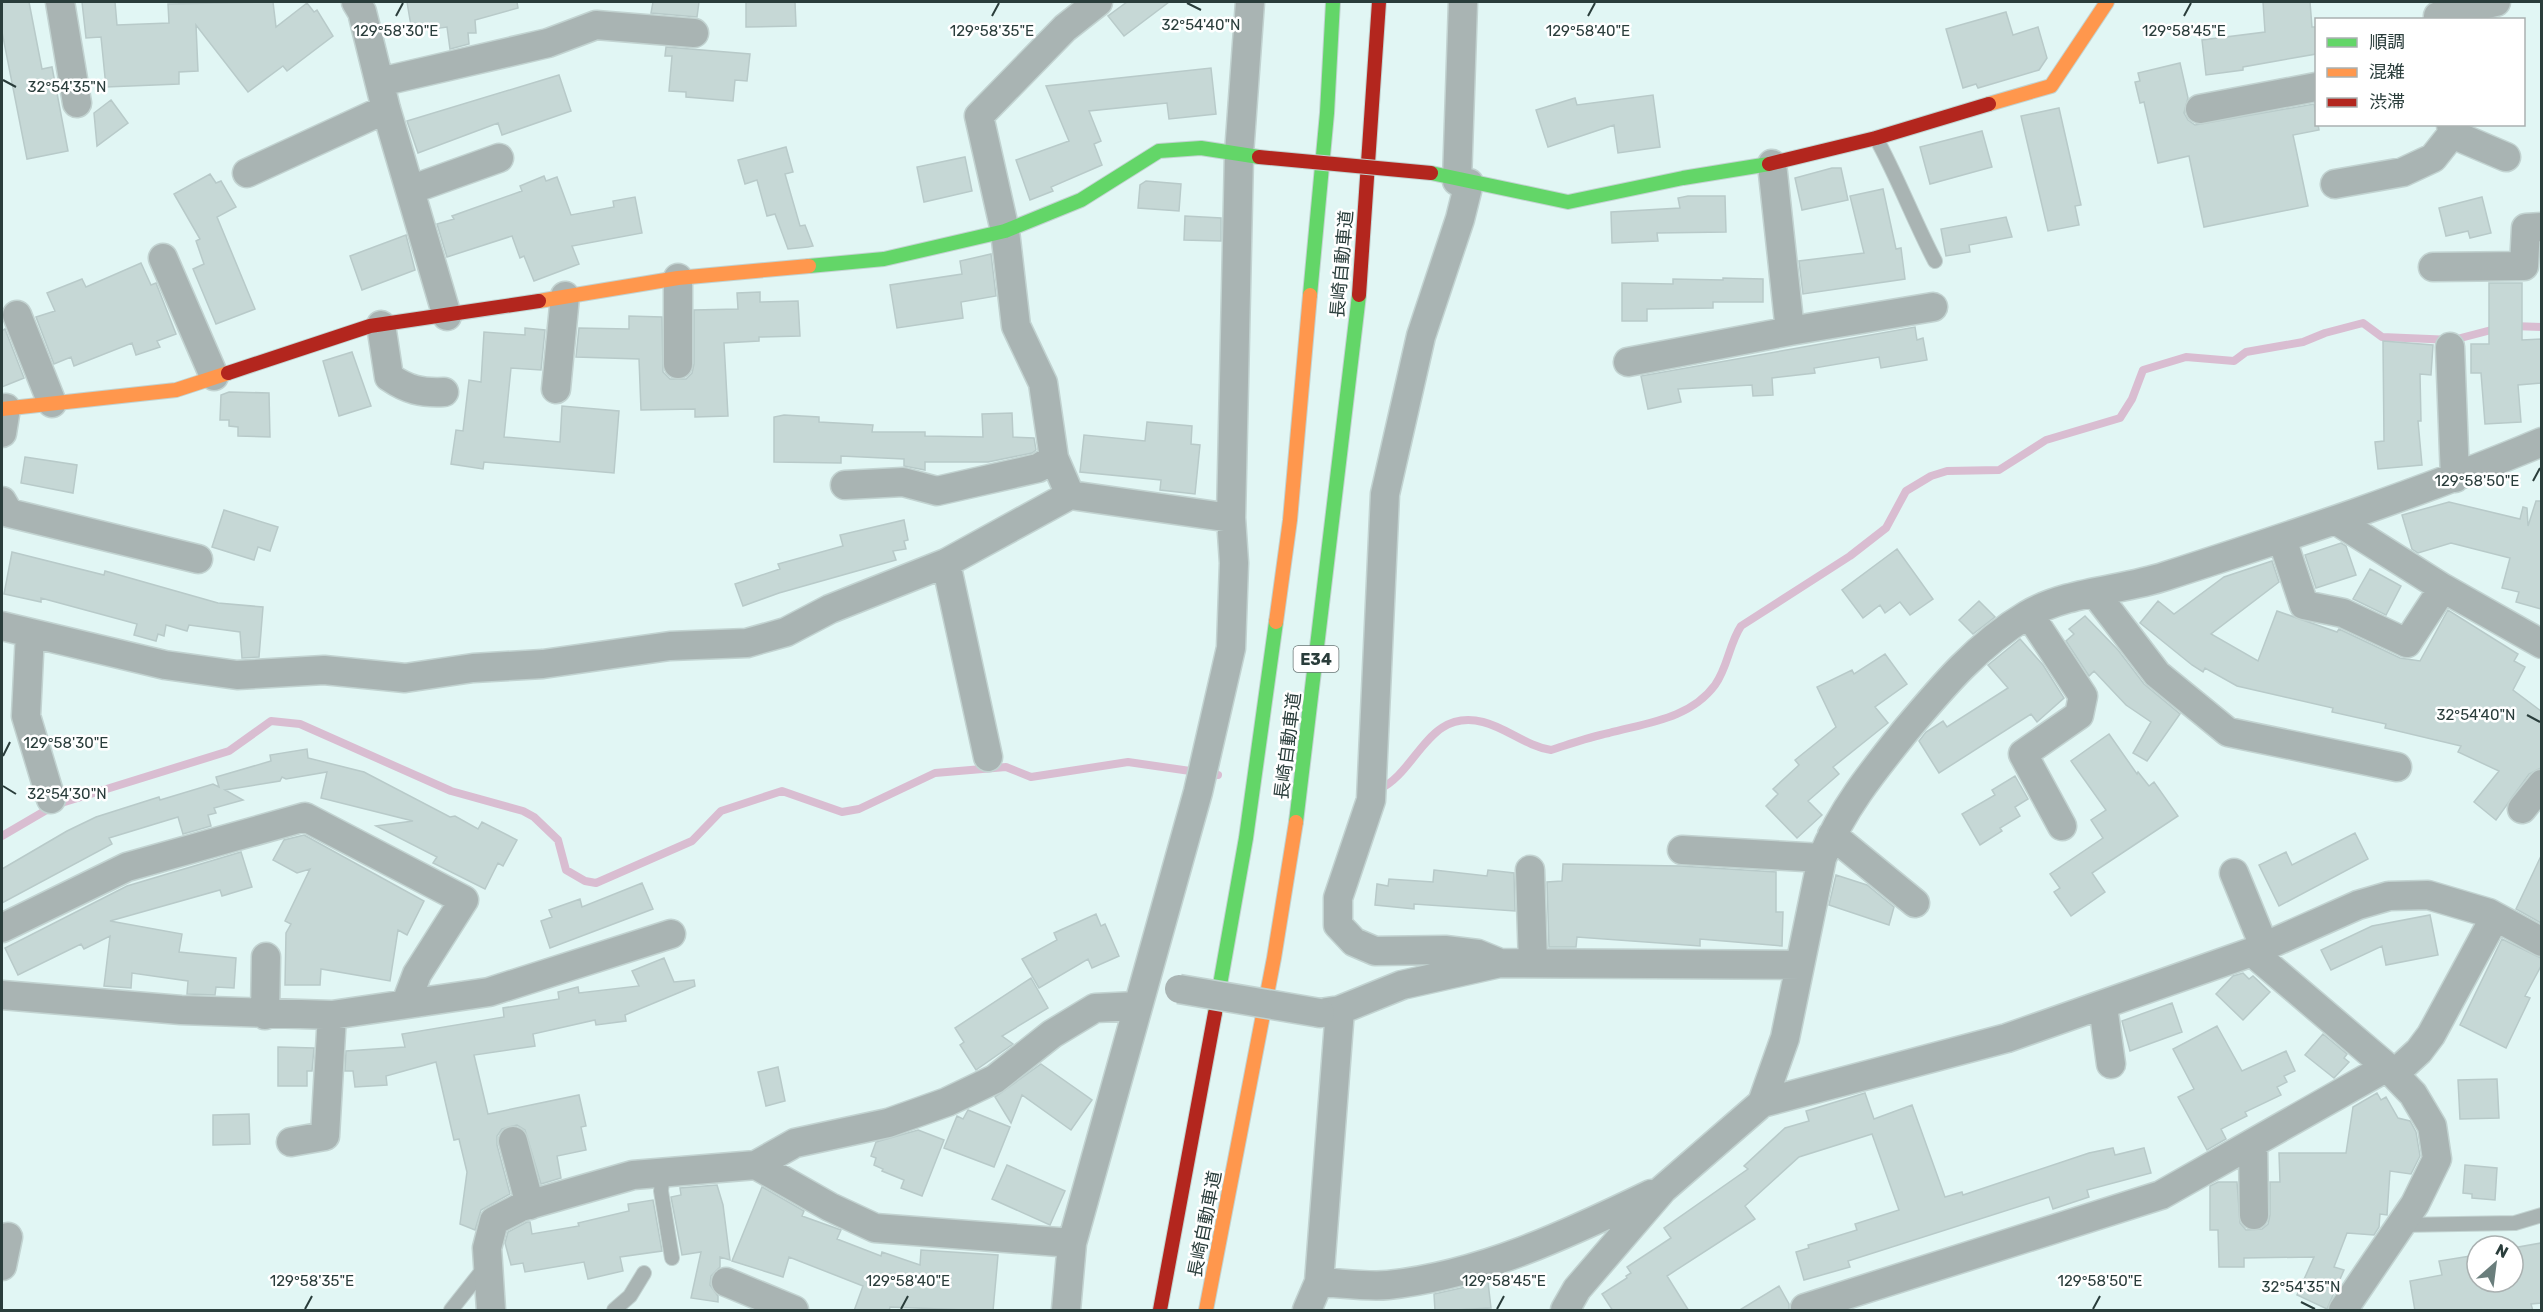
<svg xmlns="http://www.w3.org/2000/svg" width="2543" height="1312" font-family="Rubik,'Noto Sans JP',sans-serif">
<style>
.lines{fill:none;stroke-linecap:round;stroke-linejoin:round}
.stream{stroke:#d9bdd1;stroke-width:8}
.building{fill:#c6d8d6;stroke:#b8cac9;stroke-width:1.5}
.lane-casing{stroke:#c2d3d1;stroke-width:16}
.street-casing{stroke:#c2d3d1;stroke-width:31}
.fast-casing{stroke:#c2d3d1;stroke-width:16}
.slow-casing{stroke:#c2d3d1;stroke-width:16}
.jam-casing{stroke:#c2d3d1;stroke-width:16}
.lane{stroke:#a9b4b3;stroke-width:14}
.street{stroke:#a9b4b3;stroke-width:28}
.fast{stroke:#63d668;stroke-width:14}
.slow{stroke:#ff974d;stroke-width:14}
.jam{stroke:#b3261e;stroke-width:14}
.street-bridge-casing{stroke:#c2d3d1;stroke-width:31;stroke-linecap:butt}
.jam-bridge-casing{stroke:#c2d3d1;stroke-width:16;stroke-linecap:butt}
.street-bridge{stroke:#a9b4b3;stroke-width:28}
.jam-bridge{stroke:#b3261e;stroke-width:14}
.ticks{fill:none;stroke:#2a3d3b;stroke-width:2}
.labels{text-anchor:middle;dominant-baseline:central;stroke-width:5;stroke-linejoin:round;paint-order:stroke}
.shield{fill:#fff;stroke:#6a7776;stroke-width:1.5}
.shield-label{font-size:16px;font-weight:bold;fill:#2a3d3b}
.street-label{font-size:18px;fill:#2a3d3b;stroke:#fff}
.ticks-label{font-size:15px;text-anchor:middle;fill:#2a3d3b;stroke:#fff;stroke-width:5;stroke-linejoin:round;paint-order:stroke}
</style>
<rect width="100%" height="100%" fill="#e1f6f4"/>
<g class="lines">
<path class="stream" d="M2512 326 2542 327
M1378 790C1418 772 1427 708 1483 722 1507 728 1526 746 1551 750 1570 744 1589 737 1609 733 1646 723 1690 719 1715 685 1728 667 1729 644 1741 626L1850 556 1886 528 1906 491 1931 476 1947 471 1999 470 2046 440 2120 418 2132 399 2143 370 2186 357 2234 361 2246 352 2303 342 2325 333 2363 323 2382 337 2453 340 2499 328
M2 836 55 805 229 751 271 721 300 724 451 791 523 811 534 817 558 840 566 870 585 881 596 883 692 841 721 811 782 791 842 812 859 809 935 773 1006 767 1031 777 1128 762 1218 775"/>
</g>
<path class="building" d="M2 2H29L42 69 52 67 68 151 27 159 2 32Z
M82 2H115L117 25 169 23 168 4 273 2 276 27 307 3 314 12 317 10 333 36 287 71 283 66 248 92 196 25 198 71 179 72V84L106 87 101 37 86 38Z
M407 2H517L518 8 475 20 476 33H468L469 44 450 49 447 27 412 32Z
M653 2H699L697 17 651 13Z
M746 2H795L796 26 746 27Z
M1127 2H1169L1124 36 1108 16Z
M2263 2H2310L2312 27H2316V54L2243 67V70L2206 75 2202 40 2265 32Z
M2006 12 2013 35 2038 27 2047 58 2039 70 1978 88 1976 84 1963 88 1946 29Z
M666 47 750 54 747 81 735 80 733 101 686 97V92L669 91 672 56H665Z
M2180 63 2188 98 2184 113 2188 120 2195 125 2314 104 2319 130 2293 135 2308 206 2204 227 2189 156 2158 163 2144 102 2140 103 2135 82 2140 81 2138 73Z
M1211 68 1216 114 1169 119 1167 103 1089 111 1101 141 1094 144 1102 165 1051 187 1053 191 1030 200 1016 160 1069 141 1046 86Z
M559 75 571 111 502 135 498 123 418 153 407 121Z
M1653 95 1660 147 1618 153 1614 125 1548 147 1536 110 1575 98 1577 105Z
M111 100 128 123 97 146 94 113Z
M2059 108 2081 205 2075 206 2079 225 2048 231 2021 116Z
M1982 131 1992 167 1930 184 1920 147Z
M786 147 793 172 785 174 800 226 805 225 813 246 808 247 788 249 775 214 767 216 757 180 745 184 738 160Z
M965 157 972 191 924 202 917 167Z
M1832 168H1841L1848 200 1802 210 1795 178Z
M210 174 216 183 221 181 236 207 217 217 255 309 216 324 193 269 204 264 196 241 200 239 174 194Z
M544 176 546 181 557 177 571 215 614 207 613 201 635 197 642 233 572 246 579 264 534 281 524 256 520 258 512 236 447 257 437 224 454 219 452 216 522 191 520 186Z
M1146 181 1181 184 1179 211 1138 208 1140 185Z
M1883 189 1896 249 1901 248 1905 279 1803 294 1799 261 1864 253 1850 196Z
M1688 196H1725L1726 232 1657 233 1658 241 1612 243 1611 212 1680 208 1678 198Z
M2482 197 2491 233 2470 238 2468 231 2446 236 2439 208Z
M1185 216 1221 218V241L1184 240Z
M2006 217 2012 237 1969 245 1970 252 1946 256 1941 229Z
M406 235 415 270 362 290 350 256Z
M991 254 996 296 961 302 963 318 897 328 890 285 962 274 960 261Z
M141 263 151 285 156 283 176 334 157 341 160 347 136 355 132 343 74 366 71 357 54 364 36 317 55 311 47 293 82 279 86 287Z
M1723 278 1763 279V302H1713V308L1647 309V321H1622V283L1673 284V279L1723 280Z
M2489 283H2522V340L2541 339V383L2518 385 2521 422 2485 424 2481 373H2471V344H2489Z
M760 292V302L798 301 800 336 759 337V341L724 343 728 416 695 417V409L641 410 639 359 576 357 579 328 629 329V316L662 317 663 372 670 379H686L692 373 694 364V310L738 309 737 293Z
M1915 327 1917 340 1923 338 1927 360 1881 368 1879 357 1814 368 1815 373 1772 378 1773 395 1753 396 1752 385 1678 389 1681 402 1648 409 1641 376Z
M525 328 545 330 541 370 511 368 504 437 560 442 562 406 619 411 614 473 484 462 483 469 451 464 456 430 463 431 469 380 481 382 484 332 525 335Z
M5 329 24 378 2 387V331Z
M2383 341 2433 345 2431 375 2420 374 2421 421H2418L2422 465 2378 469 2375 442 2384 441Z
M352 352 371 406 339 416 323 361Z
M229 392 269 393 270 437 238 436V427L229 426V420H220L221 395Z
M1012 413 1013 437 1034 438 1036 450 1032 453 988 462H925V470L904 466V459L841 456V463L774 462V417L784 415 819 417V422L873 425 872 432H925V436L983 437 982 414Z
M1147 422 1192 426 1191 444 1200 445 1195 494 1160 490 1161 480 1080 472 1084 435 1145 441Z
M25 457 77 465 73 493 21 483Z
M2536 501H2541V609L2516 602 2519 592 2502 588 2510 558 2451 543 2418 553 2412 549 2402 515 2449 502 2520 519 2523 507 2527 508 2528 526Z
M224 510 278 527 270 551 258 547 254 560 212 547Z
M904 520 908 540 904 541 906 549 893 551 896 560 779 593 743 606 735 584 780 569 778 564 843 546 840 535Z
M2341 543 2346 546 2356 575 2316 588 2305 555Z
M1897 549 1933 599 1910 615 1900 602 1885 613 1880 605 1863 618 1842 590Z
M12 552 104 575 105 571 218 603 263 607 259 657 242 658 240 632 189 625 187 631 166 625 164 636 158 634 156 641 134 635 137 624 41 598V602L4 594Z
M2272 561 2279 582 2211 634 2258 661 2277 611 2337 632 2339 629 2400 658 2420 661 2448 610 2518 654 2514 661 2525 667 2513 690 2541 711V768L2529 774 2496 820 2474 802 2499 771 2458 752 2461 746 2385 728 2386 724 2332 712 2333 708 2237 686 2205 668 2203 672 2192 665 2140 623 2158 601 2174 614 2224 577Z
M2370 569 2401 586 2386 615 2353 599Z
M1979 601 1995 617 1973 634 1959 620Z
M2085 616 2118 650 2144 684 2180 714 2147 761 2133 753 2151 722 2126 705 2094 671 2089 676 2066 641 2074 634 2069 629Z
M2020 639 2043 665 2064 698 2037 722 2031 714 1939 773 1919 741 1926 732 1943 721 1947 727 2008 688 1988 665Z
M1885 654 1907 684 1875 707 1888 723 1833 767 1839 774 1808 801 1822 815 1797 838 1766 806 1778 794 1773 789 1799 765 1795 760 1836 727 1817 687 1852 670 1854 674Z
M2109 734 2137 774 2138 772 2149 786 2154 782 2178 816 2092 873 2105 892 2071 916 2054 892 2060 888 2050 874 2103 838 2091 820 2106 810 2071 761Z
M307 749 308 758 364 772 450 817 455 816 478 829 482 822 517 840 503 866 498 863 485 889 433 863 437 857 376 826 413 821 321 798 327 772 286 779 282 777 280 781 225 790 243 800 214 808 216 813 208 815 211 826 183 834 178 817 109 838 112 844 2 903V869L67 831 96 817 159 797 160 800 213 784 219 787 216 777 271 761 270 755Z
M2015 776 2028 799 2015 807 2020 816 2000 828 2002 831 1980 845 1962 814 1995 795 1992 790Z
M2355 833 2368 859 2279 906 2259 865 2286 852 2292 865Z
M304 835 424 901 407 935 398 930 390 981 321 969 320 985H285L286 933 291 924 285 921 310 869 297 873 273 860 284 840Z
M241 852 252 887 222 896 220 890 110 921 182 934 179 952 236 958 234 988 216 987 215 995 187 994 188 981 132 973 131 988 104 986 110 936 84 949 81 944 18 975 5 948 127 886Z
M2541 856V923L2516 909Z
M1563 864 1680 866 1776 872V912H1783L1782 946 1700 939V946L1577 937 1576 947H1549L1547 882 1562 881Z
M1434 870 1487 876 1488 870 1514 873 1515 911 1414 904V909L1375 905 1377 884 1388 886 1389 879 1433 882Z
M1836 875 1867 885 1894 907 1889 925 1829 905Z
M642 883 653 909 550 948 541 921 552 917 549 910 580 899 582 907Z
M1096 914 1101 926 1105 924 1119 956 1092 968 1088 959 1039 988 1022 959 1057 940 1054 933Z
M2430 915 2438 955 2386 965 2382 946 2331 970 2321 950 2372 926Z
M2502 939 2541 958V966L2525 996 2530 998 2506 1048 2460 1025Z
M664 958 674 982 694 980 695 986 625 1015 626 1021 596 1025 595 1020 533 1034 535 1046 474 1055 488 1114 579 1095 586 1126 581 1127 586 1150 557 1156 561 1178 541 1184 525 1130 517 1125 502 1129 497 1136V1145L510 1194 481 1210 475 1230 460 1224 467 1172 459 1139 454 1140 436 1062 386 1076 387 1085 355 1087 353 1071H345L346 1051 405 1047 402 1034 504 1017 503 1008 559 999 558 992 578 987 579 993 639 986 632 971Z
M2243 973 2249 979 2253 976 2270 992 2243 1020 2216 994 2233 976Z
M1031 978 1048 1008 1002 1036 1013 1044 976 1070 960 1045 964 1042 955 1028Z
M2172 1003 2182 1032 2130 1051 2122 1021Z
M2217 1026 2242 1071 2286 1051 2295 1071 2284 1076 2287 1082 2277 1087 2281 1095 2245 1112 2247 1116 2221 1129 2226 1139 2207 1150 2178 1097 2194 1089 2173 1049Z
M2323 1034 2347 1054 2344 1058 2349 1062 2334 1078 2305 1055Z
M278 1047 314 1048 312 1071H307V1086H278Z
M1041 1064 1092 1100 1071 1130 1022 1095 1011 1123 995 1097Z
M778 1067 785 1101 766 1106 758 1072Z
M2497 1079 2499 1118 2460 1119 2458 1080Z
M1865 1093 1874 1119 1912 1105 1945 1197 1962 1192 1963 1195 2089 1153 2113 1148 2115 1155 2144 1148 2151 1173 2087 1190 2089 1197 2053 1209 2049 1197 1848 1261 1850 1267 1804 1280 1796 1252 1809 1248 1808 1245 1857 1230 1855 1224 1899 1210 1872 1134 1799 1157 1745 1206 1755 1219 1667 1276 1689 1311H1613L1602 1294 1627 1278 1626 1276 1631 1273 1627 1267 1671 1238 1664 1228 1748 1169 1744 1166 1785 1128 1809 1121 1806 1111Z
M2377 1093 2381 1100 2386 1097 2398 1118 2410 1121 2416 1132 2420 1156 2411 1174 2390 1171 2387 1215 2380 1214 2379 1227 2374 1235 2347 1233 2334 1267 2344 1270 2327 1309 2297 1295 2314 1257 2244 1258V1267H2219L2218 1230H2210V1186L2218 1182H2237L2240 1223 2246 1230 2262 1229 2268 1224 2270 1215V1182H2280L2279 1153H2346L2353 1107Z
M968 1110 1010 1127 994 1167 944 1148 957 1116 963 1119Z
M249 1114 250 1144 213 1145V1115Z
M918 1130 944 1140 922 1196 901 1188 904 1180 882 1171 883 1169 874 1165 876 1158 871 1156 876 1142Z
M1007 1165 1065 1191 1050 1225 992 1199Z
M2465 1165 2497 1168 2495 1200 2472 1198V1194L2463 1193Z
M717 1185 723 1205 730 1260 720 1257V1267L711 1276 710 1285 718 1296V1302L691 1298 701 1252 682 1255 671 1197 681 1195 680 1188Z
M762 1187 804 1211 802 1216 841 1230 837 1239 881 1256 882 1252 920 1265 921 1250 998 1255 993 1311 890 1307 889 1311H854L863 1286 789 1257 783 1277 732 1261Z
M653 1200 662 1251 620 1257 623 1271 588 1279 584 1262 525 1272 523 1263 511 1265 505 1243 508 1232 527 1222H530L532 1234 579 1226 578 1223 629 1211 628 1204Z
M2541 1243V1303L2531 1304 2533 1311H2415L2410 1281 2442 1275 2439 1261 2477 1255V1282H2513V1248Z
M1488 1282 1491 1308 1435 1311 1434 1294Z
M1779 1286 1789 1304V1311H1738Z"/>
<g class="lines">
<defs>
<path id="lane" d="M1876 138C1898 178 1914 221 1935 261
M663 1173 661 1191 672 1258
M2401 1225 2515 1223 2542 1215
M451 1310 485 1267
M614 1310 630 1296 644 1273"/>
<path id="street" d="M60 2 77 103
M356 2 362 12 386 109 447 316
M2439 20 2438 16 2496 2
M380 82 548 43 596 25 694 33
M2200 109 2316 87
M2451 124 2452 134 2506 157
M247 173 386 109
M1457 181 1463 2
M1469 183 1460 219 1421 336 1385 494 1371 800 1338 898V925L1354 942 1375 951 1445 950 1478 954 1500 963
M2335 184 2403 172 2433 158 2452 134
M410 190 499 158
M163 258 214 376
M2433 267 2524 266 2526 228 2542 227
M678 278V364
M17 315 52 403
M381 325 389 377C408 390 421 393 444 392
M1790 331 1933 307
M2450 347 2455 478
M1628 362 1790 331 1772 164
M556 389 565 296
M2 433 6 408
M845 485 903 482 937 491 1038 468 1054 458
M1070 495 1231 518
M2 501 9 513 198 559
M2337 521 2443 588 2542 644
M2282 539 2304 605 2343 613 2407 643 2443 588
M946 563 988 757
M2095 593 2157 674 2228 732 2397 767
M2029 614 2083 696 2079 715 2023 754 2062 826
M2 626 165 665 237 675 324 670 405 678 473 668 543 664 670 646 747 643 786 632 830 609 946 563 1070 495 1054 458 1043 383 1016 326 1005 231 979 116 1065 28 1098 2
M30 633 26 716 51 799
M2522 809 2542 784
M1832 835 1915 903
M1682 850 1822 858
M1530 870 1533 963
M2234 873 2264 946
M2 928 127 867 305 817 464 900 417 974 406 1003
M2 995 181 1010 332 1015 489 992 671 934
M2103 1006 2111 1064
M1320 1013 1340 1010 1402 985 1500 963 1800 965
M265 1015 266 957
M2394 1074 2419 1051 2431 1035 2495 917
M1762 1103 1785 1038 1822 858C1842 809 1873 771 1906 730 1942 687 1978 644 2027 615 2068 591 2121 591 2166 576 2293 535 2418 494 2542 442
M513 1141 530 1205
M291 1142 325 1136 332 1015
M2253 1143 2254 1215
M756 1165 795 1143 888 1123 947 1102 995 1079 1052 1034 1095 1008 1137 1006
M2 1266 8 1237
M726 1282 794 1310
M1319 1282C1341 1283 1366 1287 1388 1285 1481 1275 1568 1234 1651 1194
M1805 1308 2161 1195 2387 1067 2252 952
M491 1310 487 1248 494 1221 521 1207 633 1175 756 1165 830 1207 875 1228 1072 1243
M1066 1310 1072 1243 1198 792 1231 648 1234 563 1231 518 1239 154 1250 2
M1307 1310 1319 1282 1340 1010
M1565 1310 1577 1289 1663 1189 1762 1103 2007 1038 2252 952 2358 905 2389 896 2428 895 2489 913 2542 942
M2343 1310 2415 1204 2437 1159 2432 1126 2413 1094 2387 1067"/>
<path id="fast" d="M1431 173 1568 202 1683 178 1769 164
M809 266 884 259 1005 231 1081 200 1159 151 1201 148 1259 157
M1310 295 1327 113 1333 2
M1296 822 1359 295
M1215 1013 1246 838 1276 622"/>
<path id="slow" d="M1989 104 2051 86 2107 2
M539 301 678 278 809 266
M2 409 176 390 228 373
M1276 622 1290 520 1310 295
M1206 1310 1274 958 1296 822"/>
<path id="jam" d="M1769 164 1876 138 1989 104
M1359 295 1379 2
M228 373 370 326 539 301
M1160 1310 1215 1013"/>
</defs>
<use href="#lane" class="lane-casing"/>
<use href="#street" class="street-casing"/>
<use href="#fast" class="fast-casing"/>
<use href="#slow" class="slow-casing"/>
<use href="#jam" class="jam-casing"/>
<use href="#lane" class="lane"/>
<use href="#street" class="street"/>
<use href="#fast" class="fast"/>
<use href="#slow" class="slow"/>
<use href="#jam" class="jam"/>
<defs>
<path id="street-bridge" d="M1179 989 1320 1013"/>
<path id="jam-bridge" d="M1259 157 1431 173"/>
</defs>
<use href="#street-bridge" class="street-bridge-casing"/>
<use href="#jam-bridge" class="jam-bridge-casing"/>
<use href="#street-bridge" class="street-bridge"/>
<use href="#jam-bridge" class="jam-bridge"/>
</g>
<path class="ticks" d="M1187 3 1201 10M396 16 403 3M992 16 999 3M1588 16 1595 3M2184 16 2191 3M3 80 16 87M2533 481 2540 468M2527 715 2540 722M3 756 10 742M3 786 16 794M2301 1302 2315 1309M305 1309 312 1296M901 1309 908 1296M1497 1309 1504 1296M2093 1309 2100 1296"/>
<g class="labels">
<rect class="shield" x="1293.5" y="646" width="45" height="26" rx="4.5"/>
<g class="shield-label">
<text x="1316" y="659">E34</text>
</g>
<g class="street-label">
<text transform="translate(1342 264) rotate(-85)">長崎自動車道</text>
<text transform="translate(1288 746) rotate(-83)">長崎自動車道</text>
<text transform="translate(1205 1224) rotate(-79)">長崎自動車道</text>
</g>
</g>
<g class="ticks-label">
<text x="1201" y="30">32°54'40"N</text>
<text x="396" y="36">129°58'30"E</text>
<text x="992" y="36">129°58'35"E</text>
<text x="1588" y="36">129°58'40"E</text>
<text x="2184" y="36">129°58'45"E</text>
<text x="67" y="92">32°54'35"N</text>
<text x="2477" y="486">129°58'50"E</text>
<text x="2476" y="720">32°54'40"N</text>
<text x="66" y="748">129°58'30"E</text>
<text x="67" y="799">32°54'30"N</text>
<text x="312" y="1286">129°58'35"E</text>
<text x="908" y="1286">129°58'40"E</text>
<text x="1504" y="1286">129°58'45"E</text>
<text x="2100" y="1286">129°58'50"E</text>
<text x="2301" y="1292">32°54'35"N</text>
</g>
<rect width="2543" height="1312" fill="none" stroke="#2a3d3b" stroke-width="6"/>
<rect x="2315" y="18" width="210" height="108" fill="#ffffff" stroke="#aab1b1" stroke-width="1.5"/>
<rect x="2327" y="38" width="30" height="9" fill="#63d668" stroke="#aab1b1" stroke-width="1.5"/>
<text x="2369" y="48" font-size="18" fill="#2a3d3b">順調</text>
<rect x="2327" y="68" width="30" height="9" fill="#ff974d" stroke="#aab1b1" stroke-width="1.5"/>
<text x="2369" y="78" font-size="18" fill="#2a3d3b">混雑</text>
<rect x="2327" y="98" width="30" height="9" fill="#b3261e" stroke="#aab1b1" stroke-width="1.5"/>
<text x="2369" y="108" font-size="18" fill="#2a3d3b">渋滞</text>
<g transform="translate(2495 1264) rotate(28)"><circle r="28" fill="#ffffff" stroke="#aab1b1" stroke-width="1.5"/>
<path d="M0-4.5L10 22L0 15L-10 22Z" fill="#6a7e7c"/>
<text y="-9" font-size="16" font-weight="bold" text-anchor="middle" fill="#2a3d3b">N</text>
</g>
</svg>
